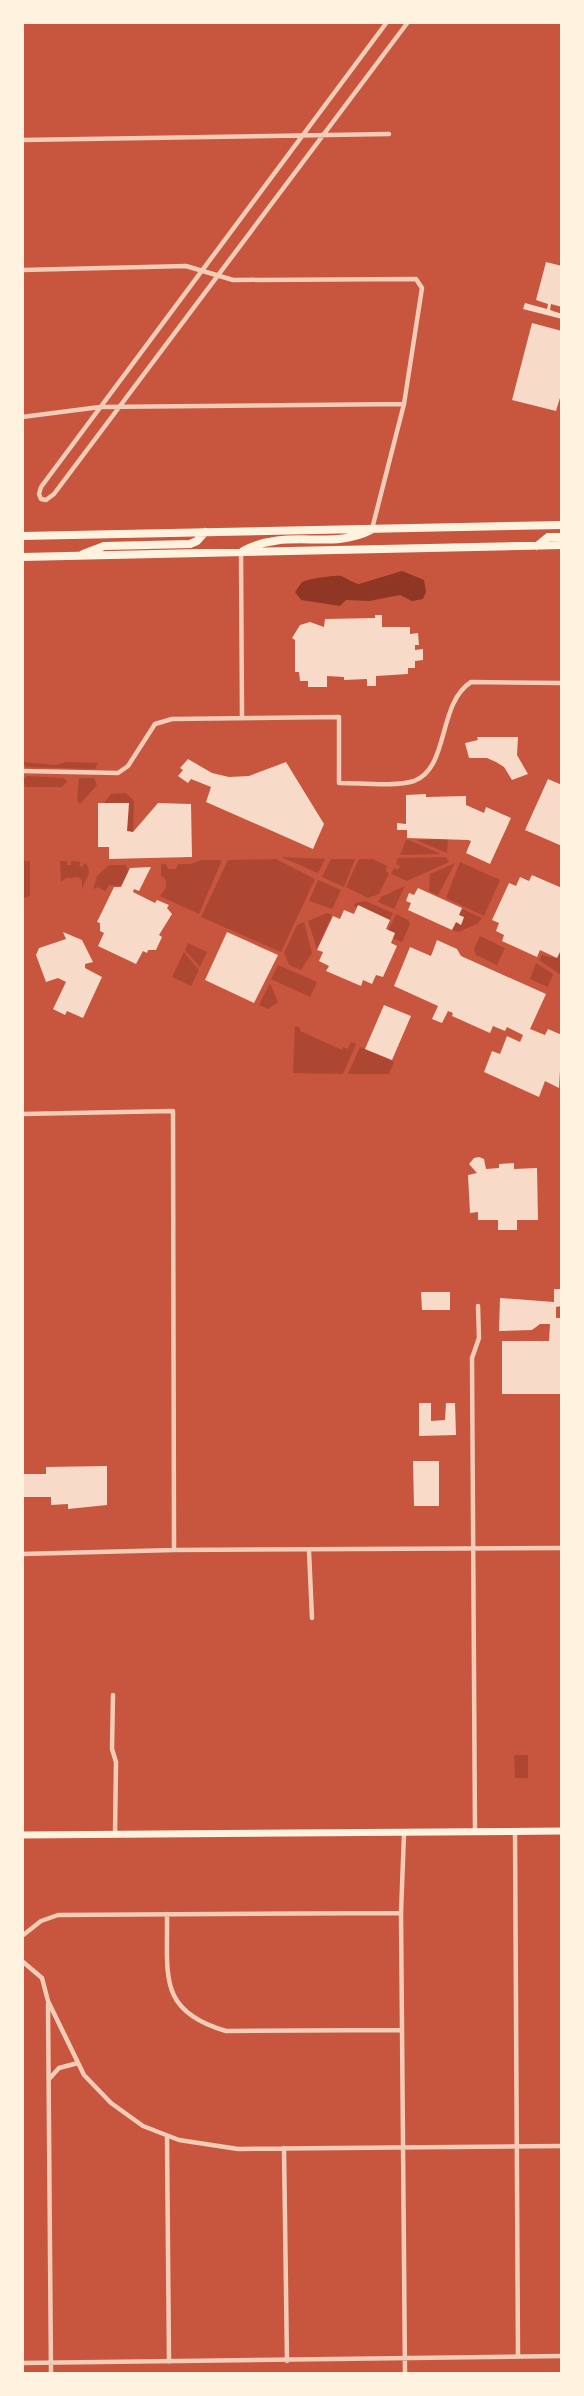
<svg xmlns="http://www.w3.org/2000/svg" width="584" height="2396" font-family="'DejaVu Sans',sans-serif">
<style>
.green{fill:#ae4732}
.water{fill:#8f3625}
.building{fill:#f7dbc8}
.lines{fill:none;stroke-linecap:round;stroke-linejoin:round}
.minor{stroke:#f1ccb7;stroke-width:4.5}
.secondary{stroke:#fff3e0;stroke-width:7}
.primary{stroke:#fff3e0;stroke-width:8}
</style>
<rect width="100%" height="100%" fill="#c8553d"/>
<path class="green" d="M23 762 56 765 66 762 98 763 95 769 26 767Z
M27 776 64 778 67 782 62 787H25L23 780Z
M79 778H94L97 785 80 804 77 800Z
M126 793 134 801 133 832 127 831 129 804 104 803 111 794Z
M448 839 447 853 416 840Z
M406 840H409L441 854 400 855Z
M281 857 325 859 318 873Z
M446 857 449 862 407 881 391 874 394 868 398 870 400 866 396 864 398 858Z
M276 859 315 879 281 952 201 917 228 860Z
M331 859H355L344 887 322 877Z
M359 859H373L387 866 386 872 389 873 379 894 368 898 346 887Z
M202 860H222L199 914 160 896 166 888V880L161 875V864H166L168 869H176L178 864H191Z
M23 861H30V896L23 898Z
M60 861H67V865H71V861L81 862 79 865 82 867 84 863 88 866 89 873 82 889V880L78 877 66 878 61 882Z
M460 862 500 880 484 916 446 898Z
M455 863 438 895 429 891 430 874Z
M109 865H126L128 872 121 886 109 885 105 891 97 887 93 890 97 876Z
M318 880 341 890 332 909 309 901Z
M405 886 394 909 378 902 381 897Z
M365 901 393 913 389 922 354 906 355 903Z
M462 909 482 918 477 924 458 932 452 930 456 922 461 924 464 918 459 915Z
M327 913 332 915 317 949 308 921Z
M396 914 408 920 410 924 402 942 386 935Z
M304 922 312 953 301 970 289 965 284 953 297 925Z
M480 936 505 948 497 965 476 955 474 949Z
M188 943 207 952 200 967 185 950Z
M561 946V975L539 960 542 955 556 958Z
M184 952 199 970 191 986 172 977Z
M536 963 553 974 548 987 530 979Z
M278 965 317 982 310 997 271 979Z
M270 983 278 1002 268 1009 259 1005Z
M295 1026 300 1028V1031L342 1050 343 1047 348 1049 351 1042 356 1044 343 1074 293 1073Z
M360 1047 394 1062 389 1074H348Z
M514 1755H528V1778H515Z"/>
<path class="water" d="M402 571 424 580 426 592 423 599 412 601 400 595 369 601 346 600 340 606 301 600 295 592 302 582C308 579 335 575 341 576 347 578 352 583 359 584Z"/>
<path class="building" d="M546 262 562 266V307L551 304 550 310 562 314V319L523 309 525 303 547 309 548 304 536 300Z
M532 323 562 331V391L556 411 512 400Z
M375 615H382V627H410V634L418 633 419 645H415V650L423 649V660L415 661V668H408V674L376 676V686H367V679L344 680V677L327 676V687H308V681H300L299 672H295V640L292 638 300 625 310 622 324 627 325 619 375 618Z
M477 737H518L517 755 528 774 512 780 504 767 496 762 487 758H469L465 743 478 740Z
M188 759 212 773 229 777 249 776 286 762 324 824 313 849 206 802 211 787 191 779 188 783 178 776 183 770 180 768Z
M548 779 562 785V846L525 830Z
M426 794V797L466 796V805L484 813 486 807 511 818 490 864 466 853 471 841 468 840 407 838V830H397V823L406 824V795Z
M98 803H129L127 831 133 832 158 803 191 804 192 857 109 859V847H98Z
M151 867 139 891 134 889 133 892 155 903 157 900 169 905 167 908 172 914 159 935 162 937 156 950H148L147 953 143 951 136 964 98 946 104 933 100 931V923L97 922 114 887H121L130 868Z
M532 875 562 888V948L557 958 540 950 537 957 502 941 504 935 496 931 499 923 492 920 509 883 516 886 520 877 529 881Z
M418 888 462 908 459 915 464 917 461 925 456 922 452 930 408 910 411 903 406 901 409 893 414 895Z
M358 905 390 920 386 929 395 933 391 943 397 946 383 977 376 975 372 984 363 980 361 986 326 971 329 966 319 961 323 952 317 950 333 916 340 919 344 910 354 914Z
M63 932 82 940 93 962 85 964V968L102 977 83 1018 67 1011 65 1015 53 1009 66 982 58 978 46 982 36 955 39 948 66 939Z
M227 932 278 955 254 1003 205 980Z
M437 940 457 949 461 956 546 994 530 1029 545 1035 548 1029 562 1035 559 1088 545 1081 539 1097 484 1072 492 1051 500 1054 507 1036 520 1042 523 1035 507 1027 505 1031 493 1026 490 1033 452 1016 453 1013 448 1011 442 1023 432 1019 438 1006 394 986 410 947 431 956Z
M384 1005 411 1016 392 1060 365 1049Z
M479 1157 484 1159 486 1169 499 1168V1164L514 1163V1169L537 1168 538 1220H517V1230H498V1220H478V1212L470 1213 468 1175 477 1173 469 1164 474 1158Z
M554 1289H562V1306L556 1307V1318H562V1394H502V1341H549L550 1324H540L532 1330 499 1331 500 1298 554 1302Z
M421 1292H450V1310H422Z
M419 1403H431V1421L445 1420 446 1403H455L456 1435 419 1436Z
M413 1461H439V1506H414Z
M107 1466V1505L68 1509V1504L51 1505V1497H23L22 1474H46V1467Z"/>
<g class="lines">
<path class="minor" d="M387 22 41 487 39 494 41 499 46 500 54 494 408 22
M22 140 389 134
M22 270 186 266 233 280 416 279 422 288 404 404 372 529
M22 417 100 407 404 404
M241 552 242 717
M22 771 118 773 128 766 155 724 172 719 339 717V783C360 783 396 787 414 781 450 767 437 704 471 682L562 683
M22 1114 173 1111 174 1550
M309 1551 312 1618
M22 1554 174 1550 562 1548
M113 1695 112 1749 116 1762 115 1835
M515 1831 518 2356
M475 1832 472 1358 479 1338 478 1306
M404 1834 401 1913 405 2374
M167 1914C168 1975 157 2011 226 2031L402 2030
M22 1936 41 1921 58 1915 401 1913
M22 1961 42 1978 48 2001 84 2075 111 2103 143 2126 179 2140 238 2149 562 2146
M48 2004 51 2374
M50 2078 59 2068 78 2063
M167 2136 169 2362
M284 2148 287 2361
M22 2363 562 2356"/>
<path class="secondary" d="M22 1835 562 1831"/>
<path class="primary" d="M22 536 562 525
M537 546 548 537H562
M243 551C287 527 331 551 371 530
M83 554 104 546 190 544 197 541 205 532
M22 557 562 545"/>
</g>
<rect width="584" height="2396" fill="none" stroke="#fff3e0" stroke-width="48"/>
</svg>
